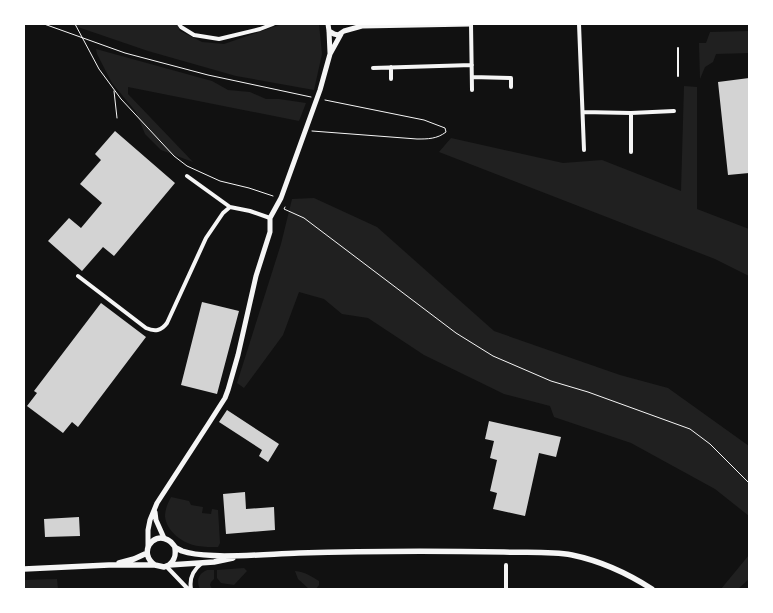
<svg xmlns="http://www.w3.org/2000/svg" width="773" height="613" font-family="'IBM Plex Sans',sans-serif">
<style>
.green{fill:#202020}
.building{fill:#d3d3d3}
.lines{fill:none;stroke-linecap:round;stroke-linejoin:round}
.path{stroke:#f5f5f5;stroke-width:1}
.service{stroke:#f5f5f5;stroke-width:2}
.minor{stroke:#f5f5f5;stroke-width:4}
.secondary{stroke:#f5f5f5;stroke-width:5}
.primary{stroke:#f5f5f5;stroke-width:5.5}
</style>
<rect width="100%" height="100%" fill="#111"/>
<path class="green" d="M69 24H177L180 31 202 42 224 44 282 24H319L322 54 314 90 236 76 148 51Z
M749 31V53L716 54 713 62 705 67 700 79 699 43H706L710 32Z
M96 49 212 81 228 90 250 92 266 99H279L306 103 299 121 128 87V94L193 162 161 150 145 134 136 112 112 83 97 54Z
M684 86 697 87V209L749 229V276L715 259 439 152 451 138 563 163 602 160 681 191Z
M314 198 377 227 494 331 620 375 668 388 749 446V516L715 489 631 443 554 417 550 406 504 394 424 355 368 318 342 314 324 299 299 292 283 335 244 388 237 383 281 244 292 199Z
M171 497 189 501 191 505 203 507 202 513 211 514 212 509 218 510 220 543 218 547C211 547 204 547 198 546 183 544 166 531 165 516 165 509 168 503 171 497Z
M749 555V579L738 589H721Z
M244 568 247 571 234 585 221 583 217 578V570Z
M207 570H214V579L211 582 210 585 212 589H200C196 581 198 574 207 570Z
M295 571C305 572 311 576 319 581V585L316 589H309L298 579Z
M57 579 58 589H24V580Z"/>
<path class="building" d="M749 78V173L728 175 718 82Z
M115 131 175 183 114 256 103 247 82 271 48 241 69 218 81 228 102 203 80 184 101 160 95 154Z
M202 302 239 311 217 394 181 385Z
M101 303 146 337 78 427 72 422 63 433 27 406 37 393 34 391Z
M227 410 279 444 268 462 259 456 262 450 219 422Z
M489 421 561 437 556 457 539 453 525 516 493 509 497 493 490 491 497 460 490 458 494 441 485 439Z
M245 492 246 509 274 507 275 530 226 534 223 494Z
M79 517 80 536 45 537 44 519Z"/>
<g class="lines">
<path class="path" d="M44 24 125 53 208 75 311 97
M75 24 99 69 121 99 174 156 187 166 220 181 249 188 273 196
M114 91 117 118
M312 131 417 139C428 139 437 139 446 132L445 128 424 120 325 100
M285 207 284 209 304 218 456 333 493 356 551 381 588 392 690 429 710 444 749 483"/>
<path class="service" d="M678 48V76"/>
<path class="minor" d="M179 24 181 27 194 35 219 39 260 29 273 24
M471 24 472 90
M579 24 584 150
M391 67V79
M373 68 472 65
M472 77 511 78V87
M583 112 631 113V152
M631 113 674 111
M187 176 230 207 250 211 270 218
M78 276 146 328C155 332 161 331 167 323L206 238 223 213 230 207
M506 565V589
M166 566 188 589
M191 589C189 578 193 570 202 563"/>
<path class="secondary" d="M328 24 329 31 330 53
M329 31 334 34 338 35 344 31 362 26 471 24
M155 512 156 520 164 538
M148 546V530L150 520 157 503 209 423 225 398 228 390 238 355 256 276 270 232V218L281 198 320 90 330 54 341 34"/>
<path class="primary" d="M119 563 134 559 147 553
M155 565C138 554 152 531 168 540 172 542 173 545 176 548 178 549 180 550 182 551 196 556 210 555 224 556 249 556 274 554 299 553 368 551 436 551 504 552 527 553 550 551 572 555 601 561 627 573 652 589
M169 565C175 560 176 555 175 548
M24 569 109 565H155L164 567 169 565 214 562 233 558"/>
</g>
<rect width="773" height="613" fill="none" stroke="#ffffff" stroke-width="50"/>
</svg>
